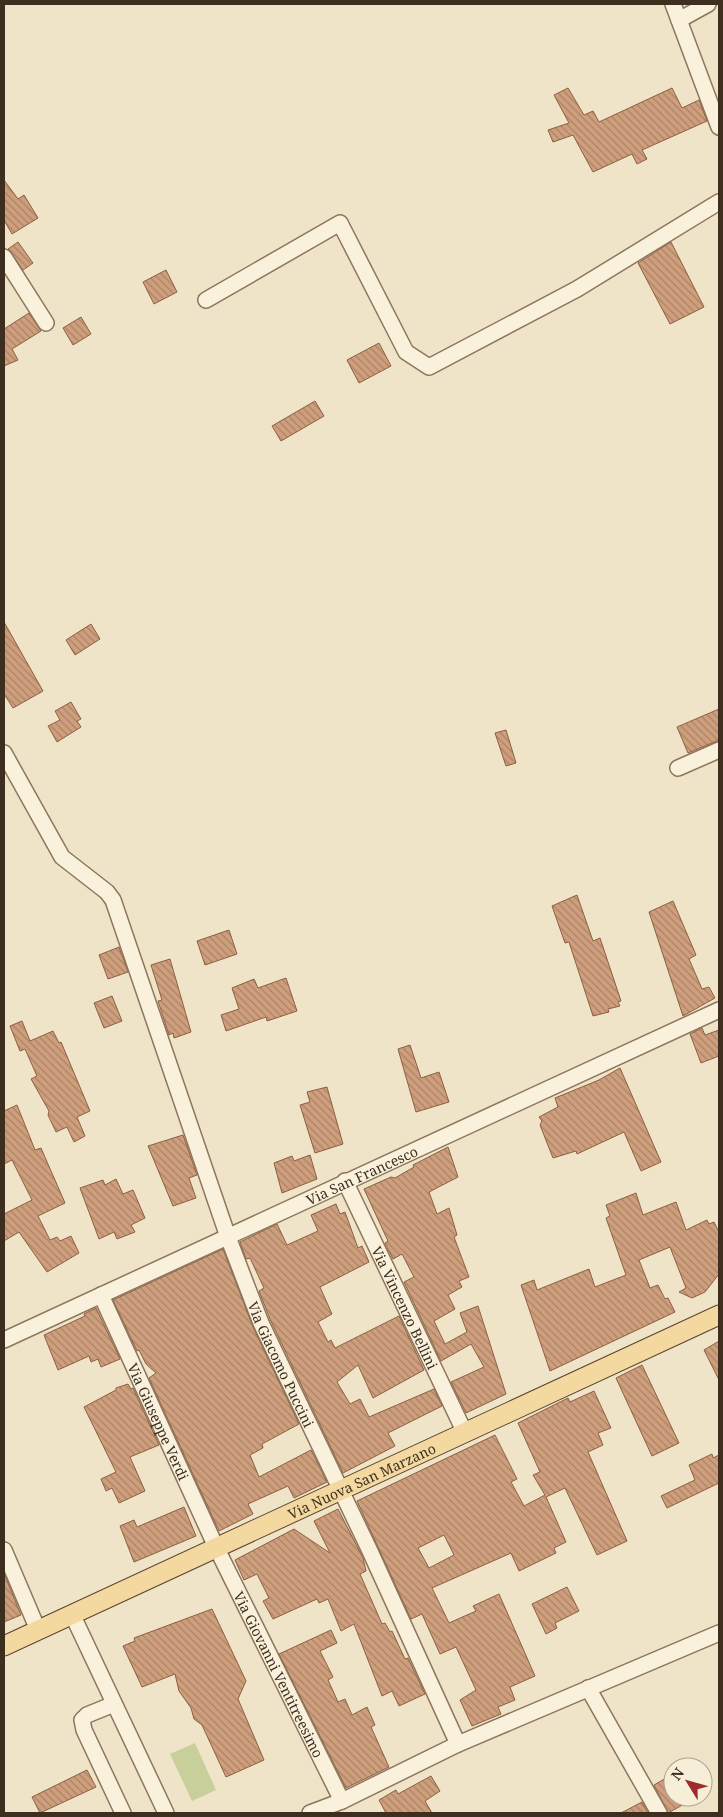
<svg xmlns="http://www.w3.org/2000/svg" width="723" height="1817" font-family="'Noto Serif',serif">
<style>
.pitch{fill:#c9cf9b}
.building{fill:url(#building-back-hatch);stroke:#8d5f41;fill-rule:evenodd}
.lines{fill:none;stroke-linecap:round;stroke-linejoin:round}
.minor-casing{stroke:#8d765c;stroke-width:18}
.major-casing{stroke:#5b4430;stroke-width:21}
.minor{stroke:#faf1dc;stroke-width:15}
.major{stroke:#f3d9a0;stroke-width:19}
.labels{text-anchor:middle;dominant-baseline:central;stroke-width:4;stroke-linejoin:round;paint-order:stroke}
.street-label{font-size:14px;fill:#3d2e20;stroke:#f7eed8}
</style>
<defs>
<pattern id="building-back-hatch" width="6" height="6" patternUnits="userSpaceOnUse" patternTransform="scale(1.25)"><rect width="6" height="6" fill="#cf9f7d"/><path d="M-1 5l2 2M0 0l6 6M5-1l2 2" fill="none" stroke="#a98266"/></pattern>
</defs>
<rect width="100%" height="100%" fill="#f0e4c8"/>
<path class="pitch" d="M195 1743 216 1790 192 1801 170 1754Z"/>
<path class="building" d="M568 88 584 115 593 111 599 122 672 88 682 108 699 100 707 121 642 150 647 159 637 164 632 154 593 172 573 135 553 142 548 130 569 123 554 95Z
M4 180 18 199 24 195 38 218 12 234 4 220Z
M18 242 33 263 23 270 8 249Z
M671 242 704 307 670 324 638 263Z
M166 270 177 292 154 304 143 282Z
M29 313 41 331 12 349 18 360 4 366V329Z
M81 317 91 334 73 345 63 328Z
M379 343 391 366 359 383 347 360Z
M315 401 324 416 281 441 272 426Z
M4 622 43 691 13 708 4 694Z
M91 624 100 639 75 655 66 640Z
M71 702 81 719 77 721 81 727 57 742 48 726 60 720 55 711Z
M719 709V740L688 753 677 727Z
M506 730 516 763 506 766 495 733Z
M577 895 593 941 600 938 621 1001 618 1002 620 1006 608 1009 609 1012 593 1016 569 942 565 943 552 906Z
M673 901 696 955 689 959 702 989 709 987 715 998 683 1016 649 912Z
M229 930 237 954 205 965 197 941Z
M119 947 128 972 108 979 99 955Z
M170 959 191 1032 174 1038 173 1033 169 1035 158 1001 162 1000 151 965Z
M286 978 297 1011 267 1021 266 1017 226 1031 221 1015 239 1009 232 988 254 979 258 988Z
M112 996 122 1021 104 1028 94 1003Z
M22 1021 30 1041 53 1031 59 1043 61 1042 90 1111 77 1117 85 1136 74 1142 67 1127 56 1132 48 1115 49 1111 31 1079 37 1076 25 1049 20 1051 10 1026Z
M702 1028 705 1035 719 1030V1056L701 1063 690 1034Z
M410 1045 421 1078 439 1072 449 1102 416 1112 398 1049Z
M620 1068 661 1162 641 1171 624 1132 577 1154 576 1151 553 1158 540 1125 542 1121 539 1117 558 1107 555 1098 599 1080Z
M327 1087 343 1144 315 1153 300 1105 310 1102 307 1092Z
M17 1105 35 1150 41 1148 65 1203 38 1216 50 1240 57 1237 60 1241 71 1236 79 1253 47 1272 19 1232 4 1241V1214L32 1200 12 1160 4 1164V1111Z
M183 1135 197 1175 189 1178 196 1198 173 1206 148 1146Z
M448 1147 458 1177 429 1192 437 1214 449 1208 457 1235 454 1237 469 1277 459 1281 462 1287 448 1295 455 1309 434 1321 445 1344 467 1332 460 1313 478 1306 506 1394 466 1413 451 1382 484 1367 471 1344 441 1361 404 1282 414 1277 402 1254 393 1259 385 1243 388 1241 364 1189 391 1177 395 1178 414 1167 413 1165Z
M310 1155 317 1179 282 1193 274 1163 292 1156 294 1161Z
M116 1179 123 1194 133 1190 145 1218 131 1225 135 1232 117 1239 114 1232 99 1239 80 1188 103 1180 105 1185Z
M636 1193 643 1215 676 1202 686 1230 707 1220 709 1224 714 1222 719 1232V1274L705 1292 692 1298 679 1292 686 1288 670 1247 639 1260 650 1288 658 1285 665 1299 668 1298 675 1312 550 1371 521 1285 534 1280 537 1290 589 1269 595 1287 626 1275 606 1218 610 1216 606 1205Z
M336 1204 340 1214 345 1212 358 1248 362 1246 369 1262 320 1287 332 1314 318 1322 328 1342 331 1340 335 1348 399 1316 424 1370 373 1398 358 1365 337 1382 350 1404 360 1399 369 1417 434 1389 442 1406 388 1433 395 1446 343 1473 270 1319 259 1291 264 1288 250 1258 246 1259 240 1242 277 1224 287 1245 318 1231 311 1215Z
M223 1249 253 1327 299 1424 262 1444 263 1448 250 1455 259 1477 311 1450 327 1482 294 1498 288 1486 248 1504 253 1514 219 1531 149 1378 156 1373 146 1364 139 1350 137 1351 113 1300Z
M96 1308 120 1359 101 1367 98 1359 91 1362 89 1356 58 1370 44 1335 85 1316 84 1314Z
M719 1341V1380L704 1350Z
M642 1365 679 1443 652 1456 616 1378Z
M128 1384 131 1389 133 1388 159 1445 130 1457 145 1491 119 1503 112 1488 106 1491 101 1479 116 1472 84 1407 116 1390V1388Z
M594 1391 611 1428 598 1433 603 1445 588 1452 627 1541 597 1555 565 1488 546 1497 566 1542 554 1548 556 1553 519 1571 511 1553 432 1588 449 1623 476 1611 473 1606 499 1594 535 1676 510 1687 515 1700 498 1707 501 1714 472 1726 460 1700 476 1690 456 1647 440 1654 422 1614 411 1619 357 1501 495 1435 517 1479 511 1482 524 1506 545 1495 533 1475 540 1472 518 1423 568 1398 570 1402ZM444 1535 454 1555 429 1568 418 1548Z
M712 1454 713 1458 719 1455V1483L667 1508 661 1496 695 1480 689 1465Z
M184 1507 196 1536 134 1562 120 1526 134 1520 137 1527Z
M338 1509 363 1558 366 1571 360 1574 382 1624 385 1623 390 1632 392 1631 405 1659 408 1658 425 1694 399 1706 392 1691 382 1696 354 1624 341 1631 328 1599 319 1603 317 1599 273 1619 263 1601 269 1598 257 1574 244 1580 235 1560 294 1529 330 1553 314 1521Z
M4 1573 21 1615 4 1622Z
M567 1587 579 1611 555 1623 557 1628 546 1634 532 1604Z
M212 1609 246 1681 238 1699 264 1760 226 1777 202 1725 194 1719 191 1708 179 1691 175 1674 142 1687 123 1646 135 1641 134 1638Z
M331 1630 337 1643 320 1651 333 1677 328 1680 338 1702 345 1699 352 1715 367 1707 375 1725 371 1727 389 1767 346 1788 279 1654Z
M87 1770 96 1787 40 1813 32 1797Z
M673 1774V1797H697L668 1813 654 1785Z
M431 1776 440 1791 425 1801 432 1813H386L379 1800 396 1790 398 1794Z
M642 1802 648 1813H621Z"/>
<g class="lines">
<defs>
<g id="minor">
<path d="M673 4 719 127"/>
<path d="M679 20 708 4"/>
<path d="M4 257 46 323"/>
<path d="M206 300 340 223 406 352 429 367 577 289 719 202"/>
<path id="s1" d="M4 753 62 857 107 892 113 900 228 1237 261 1323 369 1549 458 1744"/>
<path d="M678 768 719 750"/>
<path id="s2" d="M345 1181 465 1433"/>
<path id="s3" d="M101 1295 216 1547 342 1801"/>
<path id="s4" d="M4 1340 719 1010"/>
<path d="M4 1550 38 1630"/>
<path d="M72 1614 166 1813"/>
<path d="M588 1688 659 1813"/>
<path d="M114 1704 87 1715 82 1720 84 1730 123 1813"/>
<path d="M310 1813 342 1801 458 1744 719 1633"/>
</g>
<g id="major">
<path id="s5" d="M4 1646 719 1315"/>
</g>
</defs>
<use href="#minor" class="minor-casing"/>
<use href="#major" class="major-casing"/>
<use href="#minor" class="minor"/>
<use href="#major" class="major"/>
</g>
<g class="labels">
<g class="street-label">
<text stroke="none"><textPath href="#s4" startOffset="394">Via San Francesco</textPath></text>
<text stroke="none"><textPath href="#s2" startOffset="140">Via Vincenzo Bellini</textPath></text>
<text stroke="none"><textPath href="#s1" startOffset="680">Via Giacomo Puccini</textPath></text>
<text stroke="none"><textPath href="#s3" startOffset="139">Via Giuseppe Verdi</textPath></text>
<text stroke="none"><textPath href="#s5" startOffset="394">Via Nuova San Marzano</textPath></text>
<text stroke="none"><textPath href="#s3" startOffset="419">Via Giovanni Ventitreesimo</textPath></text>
</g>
</g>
<rect width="723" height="1817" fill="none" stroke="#3d2e20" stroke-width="10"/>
<g transform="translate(688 1782) rotate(307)"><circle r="24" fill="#f7eed8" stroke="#ada18e"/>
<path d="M0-4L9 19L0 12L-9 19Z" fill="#9e2a2b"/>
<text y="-8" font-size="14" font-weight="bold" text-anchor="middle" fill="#3d2e20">N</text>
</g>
</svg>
